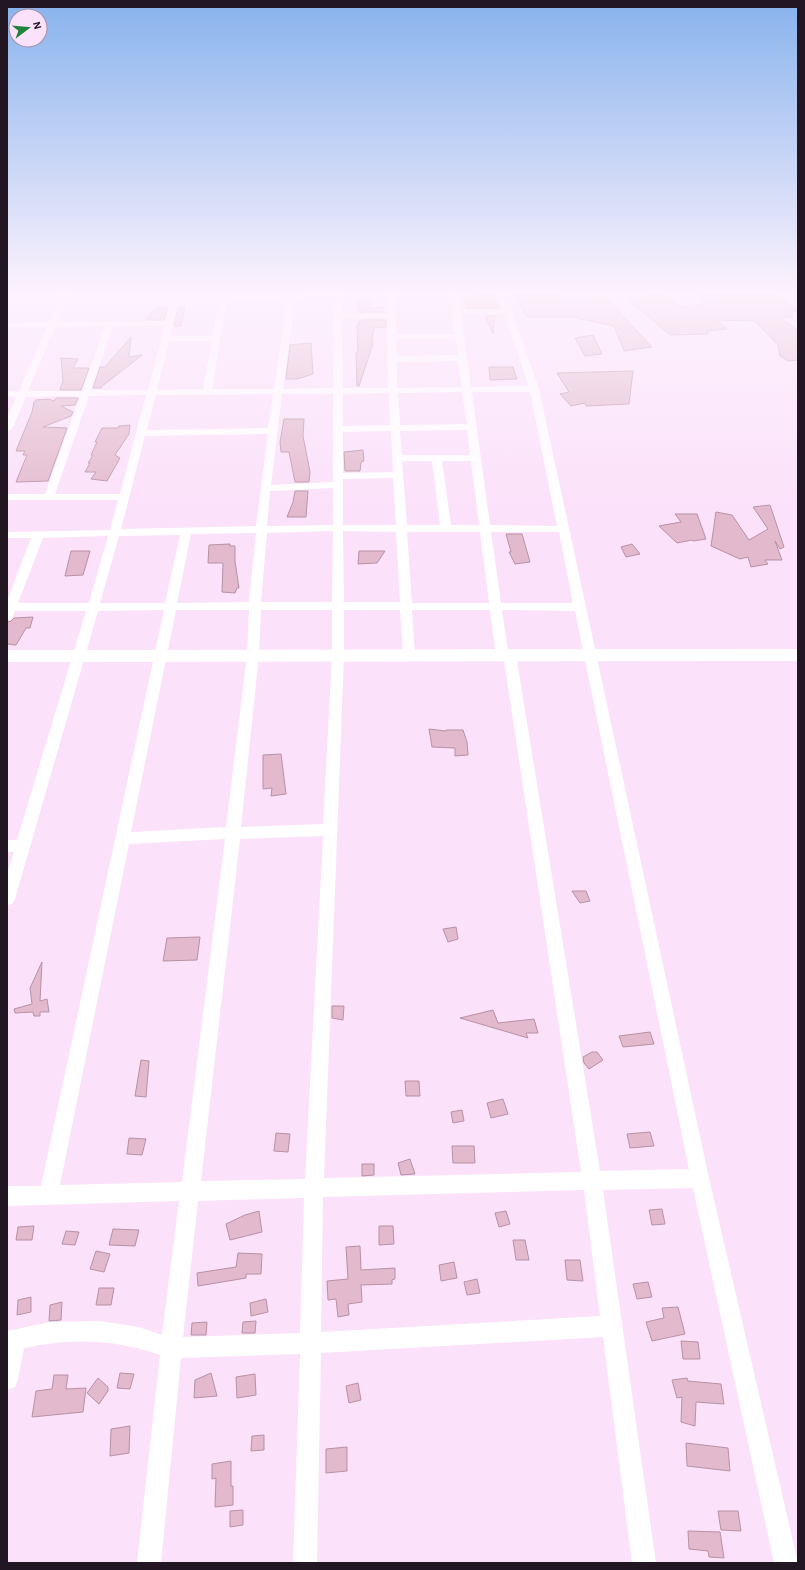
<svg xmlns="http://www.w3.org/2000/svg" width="805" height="1570" font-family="'Alegreya Sans',sans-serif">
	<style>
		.building { fill: #e2b9cd; stroke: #b891a5 }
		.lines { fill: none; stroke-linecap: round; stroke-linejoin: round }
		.street { fill: #fff; fill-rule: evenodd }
		.secondary { fill: #fff; fill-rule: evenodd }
	</style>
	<rect width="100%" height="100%" fill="#fbe1fa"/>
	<g class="building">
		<polygon points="513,294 556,294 566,301 605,297 652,347 624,351 614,326 572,317 527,317"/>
		<polygon points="646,294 661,294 682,307 707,303 700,294 772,294 773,298 782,299 798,311 789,312 793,317 781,318 798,331 798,360 788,361 780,356 778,345 755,321 717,320 727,329 707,331 708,334 670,335 628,299 650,297"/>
		<polygon points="493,295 499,308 467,308 465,297"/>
		<polygon points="372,297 370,308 382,307 383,312 359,312 357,302"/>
		<polygon points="185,307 181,326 174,326 178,308"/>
		<polygon points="156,308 167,308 164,320 146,320"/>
		<polygon points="485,316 495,316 493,334"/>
		<polygon points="364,320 385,320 386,327 374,328 372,339 373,344 359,386 357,386 356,353 358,353 357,325 360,324 358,322 364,321"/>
		<polygon points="593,335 602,354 585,356 575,338"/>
		<polygon points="131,337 129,357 142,355 101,387 101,388 93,388 100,367 105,367"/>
		<polygon points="311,343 313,374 297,379 286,379 290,345"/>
		<polygon points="61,358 78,359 73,368 89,368 81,390 60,390 63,381"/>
		<polygon points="489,367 513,367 517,379 490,380"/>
		<polygon points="633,371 629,404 586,406 585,403 571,406 560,394 569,392 557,373"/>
		<polygon points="56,398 78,398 75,405 61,406 73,412 71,416 43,427 67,428 48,481 16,482 27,455 23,455 25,451 16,451 32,412 34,402 36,400 49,399 54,401"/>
		<polygon points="284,419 304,419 303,436 310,472 309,482 295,482 289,452 281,452 280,442"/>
		<polygon points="130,425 129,434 115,455 120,458 107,481 91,479 96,472 85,472 90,463 88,463 93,455 91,455 97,442 95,442 102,428 118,428 119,426"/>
		<polygon points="363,450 364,461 361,462 360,471 345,471 344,452"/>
		<polygon points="295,491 308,491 306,517 287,517 293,502"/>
		<polygon points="770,505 784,547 780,549 775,541 782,560 765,560 768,564 751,567 748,557 740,559 711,546 716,512 732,515 749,540 768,529 753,507"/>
		<polygon points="675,514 697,514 706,539 693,541 692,540 677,543 659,526 681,522"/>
		<polygon points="506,534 522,534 530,562 515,564 509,552 511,552"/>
		<polygon points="230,544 230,546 235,546 235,561 239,588 237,588 235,593 222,592 223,563 208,563 209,545"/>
		<polygon points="632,544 640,554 626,557 621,547"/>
		<polygon points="71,551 90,551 83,575 65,576"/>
		<polygon points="359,551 385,551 377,563 358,564"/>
		<polygon points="33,617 30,628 26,628 16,645 7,644 7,622 11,621 14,618"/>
		<polygon points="429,729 446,731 446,730 463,730 467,742 468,755 455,756 455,748 432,747"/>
		<polygon points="281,754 286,794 271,796 272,788 263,789 263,755"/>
		<polygon points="572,891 586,891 590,901 580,903"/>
		<polygon points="456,927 458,939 448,942 443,929"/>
		<polygon points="200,937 197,960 163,961 167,938"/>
		<polygon points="42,962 40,1001 47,999 49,1012 40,1012 40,1016 34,1016 33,1012 15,1013 14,1009 32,1004 30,988"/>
		<polygon points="332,1006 344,1006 343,1020 332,1018"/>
		<polygon points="493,1010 498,1023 534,1019 538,1033 526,1033 528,1038 460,1018"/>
		<polygon points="650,1032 654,1044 623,1047 619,1036"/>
		<polygon points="592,1052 597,1052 603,1060 589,1069 584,1063 583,1057"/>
		<polygon points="141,1060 149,1061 146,1097 135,1096"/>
		<polygon points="405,1081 419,1081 420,1096 406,1096"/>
		<polygon points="503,1099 508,1114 491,1118 487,1103"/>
		<polygon points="462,1110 464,1121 453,1123 451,1112"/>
		<polygon points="650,1132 654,1146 630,1148 627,1134"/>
		<polygon points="276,1133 290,1134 288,1152 274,1151"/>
		<polygon points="129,1138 146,1139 142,1155 127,1154"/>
		<polygon points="452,1146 474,1146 475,1163 453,1163"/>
		<polygon points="410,1159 415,1174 401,1175 398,1163"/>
		<polygon points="362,1164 374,1164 374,1175 362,1176"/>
		<polygon points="662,1209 665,1224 652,1225 649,1210"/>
		<polygon points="259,1211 262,1232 230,1240 226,1224 245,1215"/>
		<polygon points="506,1211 510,1224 499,1227 495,1213"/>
		<polygon points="34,1226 32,1240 16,1240 18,1227"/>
		<polygon points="379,1226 393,1226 394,1244 379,1245"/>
		<polygon points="113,1229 139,1230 135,1246 109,1245"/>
		<polygon points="66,1231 79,1232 75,1245 62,1244"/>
		<polygon points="513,1240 525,1240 529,1260 516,1260"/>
		<polygon points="360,1246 361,1270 395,1268 395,1279 392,1280 392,1284 361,1285 362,1302 348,1304 349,1315 338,1317 336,1299 328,1300 327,1281 348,1279 346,1247"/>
		<polygon points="96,1251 110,1254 104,1272 90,1269"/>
		<polygon points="238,1253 262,1254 261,1274 246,1274 246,1278 198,1286 197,1273 236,1267"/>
		<polygon points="565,1260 580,1260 583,1281 567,1280"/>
		<polygon points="454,1262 457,1278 441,1281 439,1265"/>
		<polygon points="477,1279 480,1293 467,1295 464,1282"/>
		<polygon points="648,1282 652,1297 637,1299 633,1284"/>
		<polygon points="99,1288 114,1288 111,1305 96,1305"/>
		<polygon points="31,1297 31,1312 17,1315 18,1300"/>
		<polygon points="266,1299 268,1312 251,1316 250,1303"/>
		<polygon points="62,1302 61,1320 49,1321 50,1305"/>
		<polygon points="678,1307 685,1334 652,1341 646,1322 664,1318 662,1308"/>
		<polygon points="256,1321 255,1333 242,1333 243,1322"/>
		<polygon points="207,1322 206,1335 191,1335 192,1323"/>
		<polygon points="681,1341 698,1342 700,1359 683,1359"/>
		<polygon points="120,1373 134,1374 130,1389 117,1388"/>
		<polygon points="211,1373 217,1396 194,1398 195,1380"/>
		<polygon points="255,1374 256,1395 237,1398 236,1377"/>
		<polygon points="54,1375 68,1375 66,1389 86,1388 83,1412 32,1417 36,1391 52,1389"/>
		<polygon points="98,1378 108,1387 108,1391 99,1404 87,1393"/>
		<polygon points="687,1378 688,1381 721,1384 724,1404 696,1402 695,1426 681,1422 682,1397 677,1398 672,1380"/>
		<polygon points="358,1383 361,1400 349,1403 346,1386"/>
		<polygon points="130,1426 129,1453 110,1456 111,1429"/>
		<polygon points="264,1435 264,1450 251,1451 252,1436"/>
		<polygon points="686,1443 728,1448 730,1471 687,1466"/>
		<polygon points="347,1447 347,1471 326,1473 326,1449"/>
		<polygon points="231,1461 231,1486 233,1486 233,1505 215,1507 216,1478 212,1479 212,1464"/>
		<polygon points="243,1510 243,1525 230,1527 230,1511"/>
		<polygon points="718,1511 738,1511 741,1531 721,1530"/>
		<polygon points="688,1531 720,1532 724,1558 709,1557 708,1551 689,1549"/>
	</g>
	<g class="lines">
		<path class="street" d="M61,294h8l-2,5 275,-5v19h45v-19h8l1,40h59l-5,-40h8l2,15h42l-8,-15h8l10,17 27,78 170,789 89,385h-24l-81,-375 -90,2 53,373h-24l-29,-226 -282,16 -4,210h-24l7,-209 -119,4 -20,205h-24l23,-208c-45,-16 -90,-17 -136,-7l-6,31 -3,8 -8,3v-59l43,-9 50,-1 39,6 23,8 17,-134 -172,5v-20h34l123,-576 -66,1 -83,288 -3,5 -5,2v-32l7,-22h-7v-12h10l69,-229h-71l-4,9 -4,1v-20l24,-63h-24v-6l103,-2 8,-30h-111v-6h38l35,-98 -54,1 -14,32 -5,3v-14l9,-21h-9v-6h12l28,-64h-40v-4l42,-1 8,-18h-50v-4l52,-1zM334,296l-1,92 -50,1 12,-89zM287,300l-13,89h-62l15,-88zM219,301l-6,35h-43l8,-34zM170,302l-5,19 -108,1 8,-19zM461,314h43l25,72 -58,1zM342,318h45l1,70h-45zM105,326l-23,65h-54l27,-64zM113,326h51l-16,64h-57zM396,339h60l2,16 -61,1zM169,341h43l-9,48 -46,1zM458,361l4,26 -65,1v-26zM462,392l5,32 -67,1 -2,-32zM472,392h58l27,134 -67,-1zM389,393l1,32 -47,1v-32zM273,394l-5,34 -121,2 9,-35zM282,394h51v88l-62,3zM146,395l-26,99h-65l34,-98zM467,430l3,25h-68l-2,-24zM391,431l2,41 -50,1v-41zM268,434l-12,92 -135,3 24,-93zM402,461h30l8,64h-33zM442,461h29l8,64h-28zM393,478l3,47h-53v-46zM333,488v37l-66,1 3,-35zM333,531l-1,71h-71l6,-69zM343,531l53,1 4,70h-56zM407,532h73l9,71h-77zM491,532h68l14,71h-72zM256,533l-7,69 -72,1 14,-69zM180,535l-15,68h-65l19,-67zM108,536l-19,67h-71l25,-65zM176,610h73l-2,45 -21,172 -95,5zM261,610h71v45l-9,169 -82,3 18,-172zM344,610h56l3,45 2,3 4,1 4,-1 2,-3 -3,-45h78l6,46 2,3 6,1 77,512 -257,6 20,-523zM502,610l73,1 114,558 -89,2 -84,-516 -2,-3 -6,-1zM323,836l-18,343 -104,2 39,-342zM225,839l-43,343 -122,3 69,-341zM584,1190l16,126 -279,16 2,-135zM304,1198l-4,135 -117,4 15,-136z"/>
		<polygon class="secondary" points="798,649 798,661 7,662 7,650"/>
	</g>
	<linearGradient id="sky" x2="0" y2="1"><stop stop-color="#88b3ed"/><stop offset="0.57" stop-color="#fdf2fd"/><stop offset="1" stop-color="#fdf2fd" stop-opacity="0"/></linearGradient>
	<rect width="805" height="513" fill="url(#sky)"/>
	<rect width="805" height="1570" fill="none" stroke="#211621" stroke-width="16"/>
	<g transform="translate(28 28) rotate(74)"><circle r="19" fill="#fbe1fa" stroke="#a490a3"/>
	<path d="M0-3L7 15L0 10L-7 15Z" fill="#1f8438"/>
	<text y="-6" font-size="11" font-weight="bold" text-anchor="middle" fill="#211621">N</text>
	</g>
</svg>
